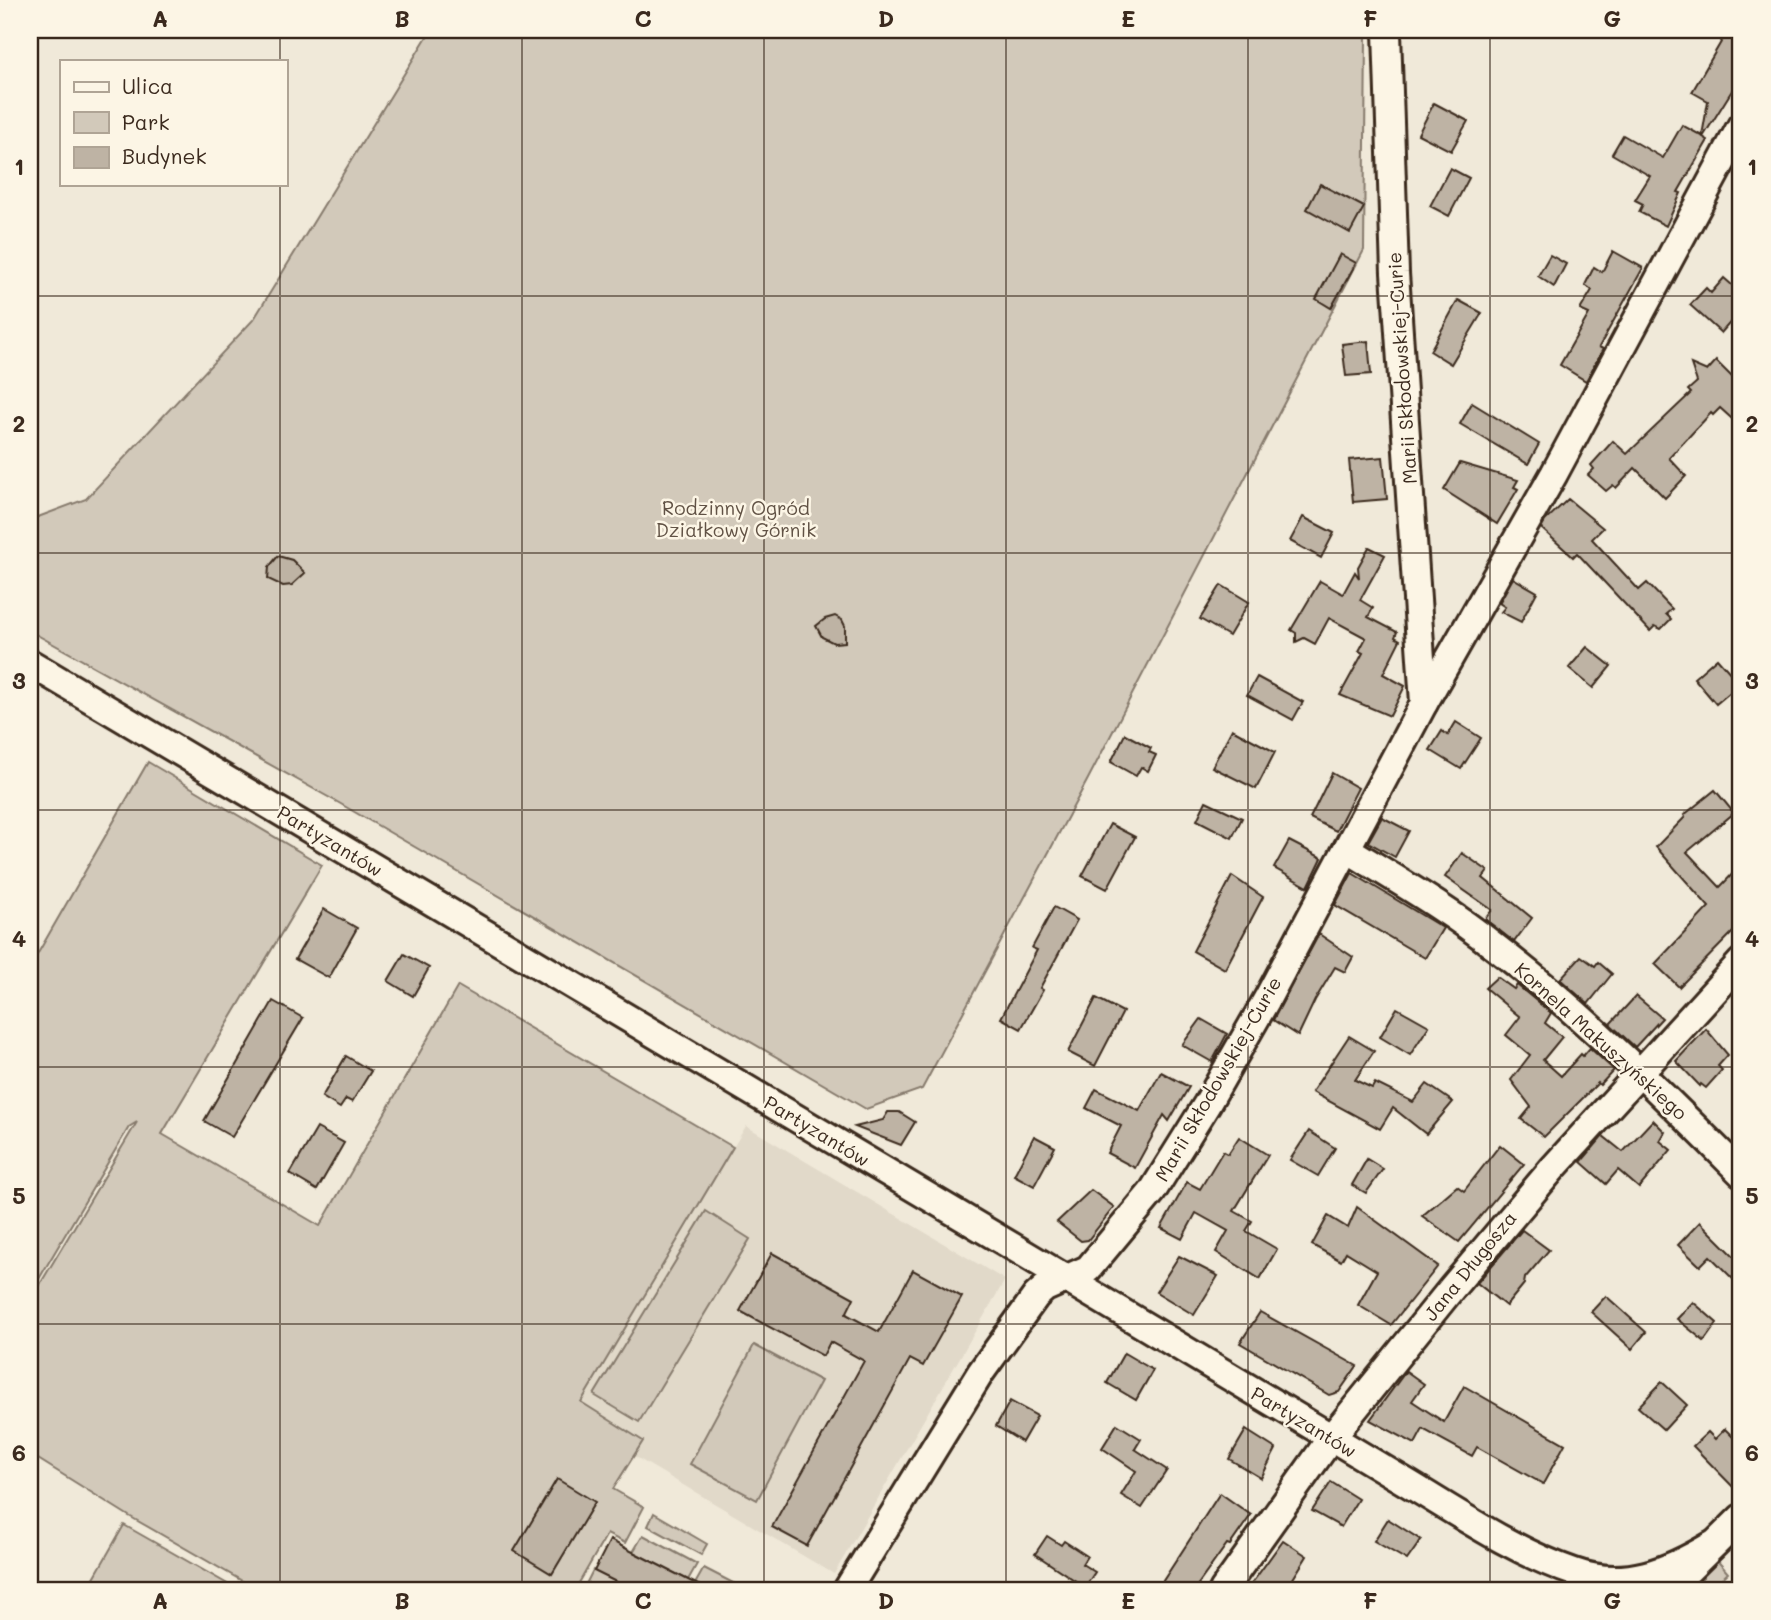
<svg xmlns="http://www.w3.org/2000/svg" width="1771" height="1620" font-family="Mali,sans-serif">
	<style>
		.built { fill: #e1d9c9 }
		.green { fill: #d2c9ba; stroke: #867a6c; stroke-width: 2 }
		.building { fill: #beb3a4; stroke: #3b2a1e; stroke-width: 2 }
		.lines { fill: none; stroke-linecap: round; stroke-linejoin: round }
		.minor-casing { stroke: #3b2a1e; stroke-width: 32 }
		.minor { stroke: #fcf5e5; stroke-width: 26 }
		.grid { fill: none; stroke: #3b2a1e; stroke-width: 2; stroke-opacity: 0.55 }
		.labels { text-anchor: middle; stroke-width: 5; stroke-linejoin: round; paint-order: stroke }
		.street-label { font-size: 19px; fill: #3b2a1e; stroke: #fcf5e5 }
		.park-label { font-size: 19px; fill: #615245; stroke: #fcf5e5 }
		.neatline { fill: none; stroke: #3b2a1e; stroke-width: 2.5 }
		.grid-label { font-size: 23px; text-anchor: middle; font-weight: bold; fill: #3b2a1e }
	</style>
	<rect width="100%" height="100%" fill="#f0e9d9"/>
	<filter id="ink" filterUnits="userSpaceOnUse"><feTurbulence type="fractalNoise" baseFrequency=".0143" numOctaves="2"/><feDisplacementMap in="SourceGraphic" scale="14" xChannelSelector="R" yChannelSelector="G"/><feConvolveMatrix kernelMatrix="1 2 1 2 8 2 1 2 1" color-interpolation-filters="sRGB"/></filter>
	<g filter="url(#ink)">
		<polygon class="built" points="746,1126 1005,1280 834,1574 634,1456 643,1441 581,1403"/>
		<g class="green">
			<polygon points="431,30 1368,30 1366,35 1364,250 1088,779 922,1089 866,1109 339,803 30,631 30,520 86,499 254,319"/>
			<polygon points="148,762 322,865 162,1134 320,1226 458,986 733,1147 581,1402 643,1441 613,1489 644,1507 625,1543 607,1534 575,1590 258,1590 129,1516 30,1454 30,1301 137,1122 129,1127 30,1294 30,967"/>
			<polygon points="706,1211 750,1239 639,1422 594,1395"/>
			<polygon points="754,1345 821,1381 757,1500 690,1464"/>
			<polygon points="654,1513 707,1544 701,1555 648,1526"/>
			<polygon points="124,1525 238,1590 87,1590"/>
			<polygon points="643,1535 697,1564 688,1580 633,1552"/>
			<polygon points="1715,1558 1728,1573 1710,1590 1680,1590"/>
			<polygon points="704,1568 739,1586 737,1590 708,1590 695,1584"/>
			<polygon points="593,1570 632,1590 583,1590"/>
		</g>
		<g class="building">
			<polygon points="1728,30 1741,30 1741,76 1703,137 1708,140 1678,192 1681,193 1666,226 1639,212 1643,204 1635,200 1650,176 1612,154 1623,135 1663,158 1682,125 1702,136 1708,101 1692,92"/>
			<polygon points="1434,103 1468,121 1451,151 1418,134"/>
			<polygon points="1450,168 1469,178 1449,216 1430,206"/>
			<polygon points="1320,184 1364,207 1350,233 1307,209"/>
			<polygon points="1613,251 1643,268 1599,347 1603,349 1586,381 1560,365 1589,314 1580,310 1592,290 1585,285 1594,267 1602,272"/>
			<polygon points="1340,254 1356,263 1331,308 1316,299"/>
			<polygon points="1550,255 1566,264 1554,287 1538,276"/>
			<polygon points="1724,278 1741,293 1741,310 1721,333 1690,305 1706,288 1711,293"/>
			<polygon points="1458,300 1482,313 1451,364 1430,351"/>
			<polygon points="1368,341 1371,374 1346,376 1342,344"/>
			<polygon points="1716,361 1741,386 1741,427 1720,408 1713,415 1711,413 1669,458 1686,476 1665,498 1635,468 1616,488 1613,485 1606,491 1588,475 1594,469 1591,465 1613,441 1627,454 1691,393 1688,390 1697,382 1691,364 1707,371"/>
			<polygon points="1472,403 1539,444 1528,464 1460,424"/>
			<polygon points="1383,457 1387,499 1353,502 1349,460"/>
			<polygon points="1460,463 1518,480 1514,487 1518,489 1497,524 1444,490"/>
			<polygon points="1568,499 1603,528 1592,539 1639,590 1647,583 1672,609 1666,614 1671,619 1661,629 1655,626 1650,631 1577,553 1573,557 1541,528 1545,521"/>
			<polygon points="1303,517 1334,533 1321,558 1290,541"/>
			<polygon points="1369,547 1385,555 1360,600 1373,608 1368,617 1397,632 1395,637 1400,640 1383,674 1405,686 1390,716 1340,695 1363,653 1359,651 1366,638 1329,618 1315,644 1304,638 1296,642 1296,633 1291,630 1320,581 1343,594 1355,572 1359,578 1358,567"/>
			<polygon points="278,556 292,560 305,573 292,585 283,586 268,579 269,567"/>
			<polygon points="1513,578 1537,592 1521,622 1501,612 1505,607 1499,603"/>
			<polygon points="1221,585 1249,602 1229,636 1200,619"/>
			<polygon points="835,616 842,620 845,626 845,642 834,643 822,637 816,626 825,619"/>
			<polygon points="1587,647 1611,666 1593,688 1569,668"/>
			<polygon points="1717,658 1740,684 1716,704 1694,678"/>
			<polygon points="1257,677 1303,702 1293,720 1247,695"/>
			<polygon points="1456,722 1481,738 1461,769 1430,750 1442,731 1448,735"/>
			<polygon points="1232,729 1275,752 1256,789 1212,767"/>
			<polygon points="1125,734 1151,748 1149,752 1156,755 1148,771 1141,767 1136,776 1111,762"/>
			<polygon points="1332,773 1358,788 1336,831 1310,818"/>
			<polygon points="1715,790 1734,813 1687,852 1720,887 1741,865 1741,924 1679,987 1655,964 1709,907 1656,847 1685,817 1684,815"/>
			<polygon points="1206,801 1242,818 1232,838 1197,820"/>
			<polygon points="1382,817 1409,831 1395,857 1368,842"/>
			<polygon points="1110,824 1135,837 1107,889 1082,876"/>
			<polygon points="1289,841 1322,858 1308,887 1274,868"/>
			<polygon points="1462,853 1488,871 1483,878 1532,918 1514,942 1485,919 1492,910 1445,877"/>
			<polygon points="1352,873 1443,928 1425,958 1335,905"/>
			<polygon points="1232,876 1263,897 1225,969 1193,951"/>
			<polygon points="1054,907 1077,920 1040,988 1043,990 1021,1029 1001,1018 1037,950 1032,948"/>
			<polygon points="324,909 357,928 329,978 295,959"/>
			<polygon points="1319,934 1353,957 1345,972 1335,967 1315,1000 1298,1036 1273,1020"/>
			<polygon points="404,954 429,968 413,996 388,981"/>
			<polygon points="1581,956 1595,966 1598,962 1612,974 1588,1004 1560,979"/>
			<polygon points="1497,977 1514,989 1517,985 1551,1013 1545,1023 1562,1037 1543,1060 1561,1076 1581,1054 1583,1056 1590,1048 1614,1070 1600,1085 1598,1083 1544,1137 1521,1119 1531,1107 1511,1080 1530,1055 1506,1035 1520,1017 1485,988"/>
			<polygon points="1636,996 1662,1018 1635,1047 1610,1024"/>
			<polygon points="1096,998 1123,1012 1095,1066 1068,1052"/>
			<polygon points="273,1001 303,1018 232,1137 204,1121"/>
			<polygon points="1397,1008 1429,1026 1410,1055 1380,1037"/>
			<polygon points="1201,1019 1227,1034 1212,1062 1182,1045"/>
			<polygon points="1706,1029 1728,1055 1718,1066 1722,1070 1706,1088 1701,1084 1700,1086 1676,1061"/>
			<polygon points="1349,1036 1374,1051 1355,1080 1372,1088 1375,1083 1413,1102 1427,1084 1453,1102 1426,1134 1393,1108 1380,1129 1312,1092"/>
			<polygon points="346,1056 371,1071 352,1102 346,1099 340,1108 322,1097"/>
			<polygon points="1161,1072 1189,1087 1169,1121 1164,1115 1135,1168 1107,1153 1121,1126 1086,1108 1096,1089 1139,1111"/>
			<polygon points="888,1112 899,1112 915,1122 901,1145 855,1127 883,1120"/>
			<polygon points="1653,1120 1665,1132 1660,1141 1671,1150 1639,1188 1618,1170 1606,1184 1581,1162 1603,1136 1623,1152"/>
			<polygon points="317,1128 344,1143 317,1190 290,1174"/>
			<polygon points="1309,1131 1335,1148 1318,1176 1290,1160"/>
			<polygon points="1034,1136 1055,1147 1034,1186 1014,1175"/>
			<polygon points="1239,1137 1268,1155 1234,1211 1252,1221 1246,1231 1277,1249 1260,1279 1216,1252 1228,1231 1196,1213 1182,1239 1161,1228 1187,1182 1200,1189 1223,1151 1228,1154"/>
			<polygon points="1500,1145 1524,1164 1459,1242 1422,1216 1457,1186 1464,1191"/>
			<polygon points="1367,1159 1383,1169 1366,1193 1352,1185"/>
			<polygon points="1091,1190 1114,1207 1088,1240 1081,1241 1057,1222"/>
			<polygon points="1357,1207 1438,1266 1391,1325 1358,1305 1377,1271 1346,1252 1341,1261 1312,1245 1328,1216 1348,1228"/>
			<polygon points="1700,1222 1741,1263 1741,1287 1710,1256 1700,1266 1678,1245"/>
			<polygon points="1522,1230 1549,1250 1525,1278 1524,1284 1506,1306 1477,1283"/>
			<polygon points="772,1253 854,1298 846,1314 879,1332 913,1270 962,1297 923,1366 910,1359 807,1546 772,1527 864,1361 830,1342 823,1356 740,1311"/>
			<polygon points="1179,1256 1218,1276 1194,1315 1156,1292"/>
			<polygon points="1606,1296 1646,1332 1632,1349 1591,1312"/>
			<polygon points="1693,1302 1717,1323 1704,1341 1677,1319"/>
			<polygon points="1260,1312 1357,1366 1339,1392 1329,1395 1240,1343"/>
			<polygon points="1124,1353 1153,1370 1136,1400 1107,1383"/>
			<polygon points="1406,1371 1424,1384 1412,1401 1444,1422 1464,1386 1565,1444 1543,1484 1477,1447 1472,1456 1423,1429 1415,1444 1370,1420"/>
			<polygon points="1662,1382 1687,1405 1664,1430 1638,1407"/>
			<polygon points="1010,1401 1037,1416 1022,1442 996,1426"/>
			<polygon points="1117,1424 1141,1439 1135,1449 1167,1470 1142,1508 1121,1495 1136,1471 1102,1448"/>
			<polygon points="1725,1429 1741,1445 1741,1495 1693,1446 1708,1432 1715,1439"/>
			<polygon points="1246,1430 1276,1449 1261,1478 1229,1459"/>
			<polygon points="557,1479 595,1502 552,1574 514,1551"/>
			<polygon points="1331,1482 1358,1499 1341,1527 1312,1511"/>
			<polygon points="1220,1493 1251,1515 1230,1545 1227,1544 1194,1590 1157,1590"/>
			<polygon points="1388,1519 1421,1540 1407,1560 1374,1541"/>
			<polygon points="1047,1536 1061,1545 1064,1541 1087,1556 1082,1564 1095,1572 1085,1587 1035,1554"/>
			<polygon points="610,1540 629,1550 708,1590 632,1590 594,1571"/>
			<polygon points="1283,1540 1307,1556 1286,1590 1247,1590"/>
		</g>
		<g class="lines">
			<defs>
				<g id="minor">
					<path d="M30,663c343,205 688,406 1030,612 111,67 222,134 334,200 58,34 116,75 180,97 50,18 95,-1 138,-27"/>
					<polyline points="1424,703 1554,474 1741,126"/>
					<path d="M1347,849c50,31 101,60 147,97 89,68 168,148 247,227"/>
					<polyline points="847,1590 981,1372 1036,1296 1045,1288 1088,1269 1152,1192 1207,1104 1267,999 1424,703 1395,273 1387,32"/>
					<polyline points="1223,1590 1331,1438 1452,1288 1553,1168 1741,962"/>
					<polyline points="1668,1590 1741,1518"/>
				</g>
			</defs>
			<use href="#minor" class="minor-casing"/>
			<use href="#minor" class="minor"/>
		</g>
	</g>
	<path class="grid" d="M280,30v31M522,30v1560M764,30v1560M1006,30v1560M1248,30v1560M1490,30v1560M280,184v1406M30,296h1711M30,553h1711M30,810h1711M30,1067h1711M30,1324h1711"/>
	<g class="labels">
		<g class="street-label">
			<text transform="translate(1402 368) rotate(-94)" y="7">Marii Skłodowskiej-Curie</text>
			<text transform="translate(330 841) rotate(31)" y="7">Partyzantów</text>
			<text transform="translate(1601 1041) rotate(42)" y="7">Kornela Makuszyńskiego</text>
			<text transform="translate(1218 1079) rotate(-60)" y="7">Marii Skłodowskiej-Curie</text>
			<text transform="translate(817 1131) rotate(31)" y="7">Partyzantów</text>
			<text transform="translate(1470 1266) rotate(-51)" y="7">Jana Długosza</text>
			<text transform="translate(1304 1422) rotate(31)" y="7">Partyzantów</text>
		</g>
		<g class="park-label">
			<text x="736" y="515">Rodzinny Ogród<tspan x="736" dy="22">Działkowy Górnik</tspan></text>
		</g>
	</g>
	<rect width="1771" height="1620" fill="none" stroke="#fcf5e5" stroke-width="77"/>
	<rect x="60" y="60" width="228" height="126" fill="#fcf5e5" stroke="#afa495" stroke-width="2"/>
	<rect x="74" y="82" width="35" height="10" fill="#fcf5e5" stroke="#afa495" stroke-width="2"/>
	<text x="122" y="94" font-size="21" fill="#3b2a1e">Ulica</text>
	<rect x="74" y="112" width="35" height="21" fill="#d2c9ba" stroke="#afa495" stroke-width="2"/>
	<text x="122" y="130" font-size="21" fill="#3b2a1e">Park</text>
	<rect x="74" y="147" width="35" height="21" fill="#beb3a4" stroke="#afa495" stroke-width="2"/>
	<text x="122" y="164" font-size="21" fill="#3b2a1e">Budynek</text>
	<rect x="38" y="38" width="1694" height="1544" class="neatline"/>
	<g class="grid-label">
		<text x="160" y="27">A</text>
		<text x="402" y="27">B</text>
		<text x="643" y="27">C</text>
		<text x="886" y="27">D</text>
		<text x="1128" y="27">E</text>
		<text x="1370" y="27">F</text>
		<text x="1612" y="27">G</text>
		<text x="19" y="175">1</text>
		<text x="1752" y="175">1</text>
		<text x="19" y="432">2</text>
		<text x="1752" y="432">2</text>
		<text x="19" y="689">3</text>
		<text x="1752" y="689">3</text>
		<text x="19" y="947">4</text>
		<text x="1752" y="947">4</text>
		<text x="19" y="1204">5</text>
		<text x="1752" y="1204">5</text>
		<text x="19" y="1461">6</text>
		<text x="1752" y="1461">6</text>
		<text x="160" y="1609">A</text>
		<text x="402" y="1609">B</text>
		<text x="643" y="1609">C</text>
		<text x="886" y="1609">D</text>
		<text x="1128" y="1609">E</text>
		<text x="1370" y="1609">F</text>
		<text x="1612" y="1609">G</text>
	</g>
</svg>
